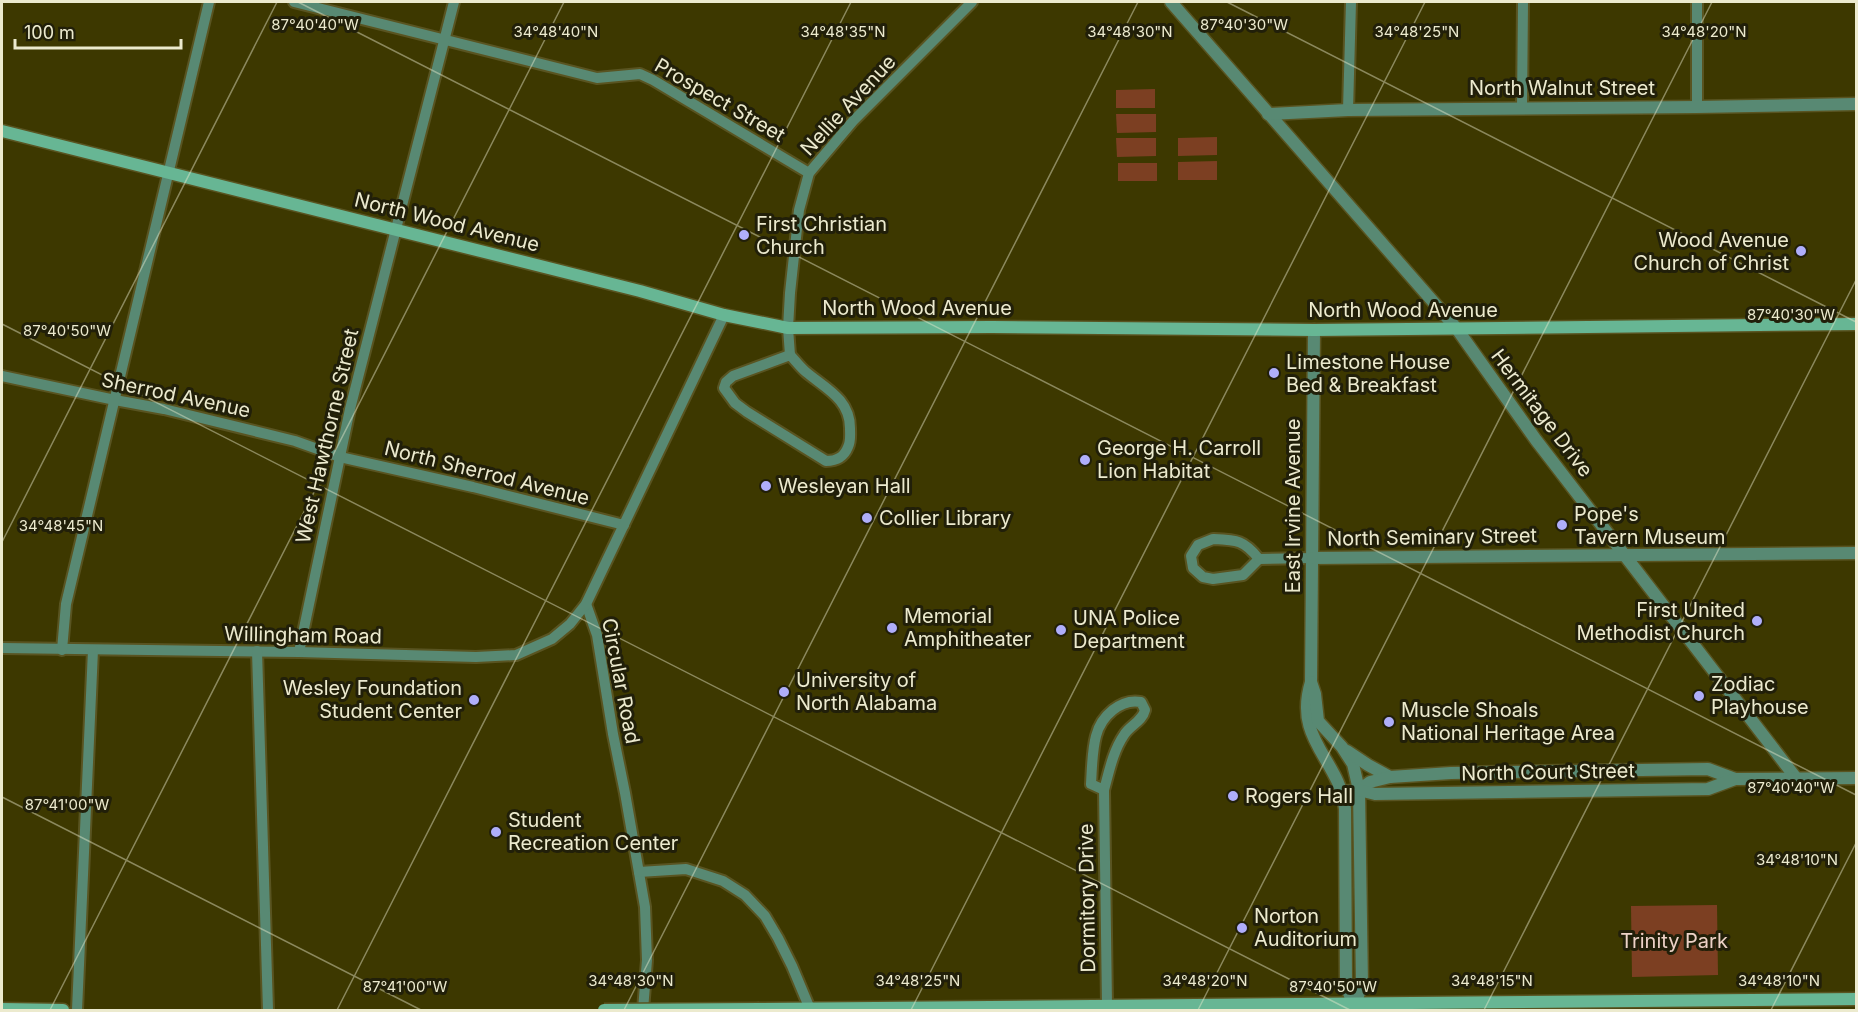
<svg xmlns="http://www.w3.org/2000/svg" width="1858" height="1012" font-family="Inter,sans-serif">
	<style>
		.green { fill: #7c3f22 }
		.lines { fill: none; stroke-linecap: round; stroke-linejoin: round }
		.minor-casing { stroke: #595421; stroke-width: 14 }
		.tertiary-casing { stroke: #595421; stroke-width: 15 }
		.secondary-casing { stroke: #595421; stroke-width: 15 }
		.minor { stroke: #588973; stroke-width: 10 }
		.tertiary { stroke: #588973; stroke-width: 12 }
		.secondary { stroke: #67b694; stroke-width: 12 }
		.secondary-bridge-casing { stroke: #595421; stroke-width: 15; stroke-linecap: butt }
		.secondary-bridge { stroke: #67b694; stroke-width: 12 }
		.ticks { fill: none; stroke: #eceace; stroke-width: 1.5; stroke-opacity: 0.45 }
		.poi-dot { fill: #afaefa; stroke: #211f09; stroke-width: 2 }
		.labels { text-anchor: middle; stroke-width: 6; stroke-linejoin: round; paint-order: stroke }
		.street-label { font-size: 20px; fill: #eceace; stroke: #211f09 }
		.poi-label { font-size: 20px; fill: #eceace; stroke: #211f09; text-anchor: start }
		.park-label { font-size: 20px; fill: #edd2c7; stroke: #211f09 }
		.ticks-label { font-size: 15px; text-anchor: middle; fill: #eceace; stroke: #211f09; stroke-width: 6; stroke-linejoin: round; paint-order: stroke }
	</style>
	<rect width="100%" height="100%" fill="#3d3800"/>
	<g class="green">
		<polygon points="1155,89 1155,108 1116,108 1116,90"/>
		<polygon points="1116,114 1156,114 1156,132 1117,133"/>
		<polygon points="1217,137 1217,155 1178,156 1178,138"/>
		<polygon points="1116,138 1156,138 1156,156 1117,157"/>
		<polygon points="1217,161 1217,180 1178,180 1178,162"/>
		<rect x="1118" y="163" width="39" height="18"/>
		<polygon points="1717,905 1718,975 1632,977 1631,906"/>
	</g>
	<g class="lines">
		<defs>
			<g id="minor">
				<polyline points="294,2 597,78 640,74 653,80 809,173"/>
				<polyline points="1697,2 1697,107"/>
				<polyline points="1522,108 1523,2"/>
				<polyline points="1348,110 1351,2"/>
				<polyline points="790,355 788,328 790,293 799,210 809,173 853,121 972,2"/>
				<path d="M790,355c5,5 10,12 16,17 19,16 44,27 44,56 0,7 1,13 -2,19 -4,10 -11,14 -22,14l-79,-49 -12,-9 -11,-15 2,-6 7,-6z"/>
				<polyline points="2,376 115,400 164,409 295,441 340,457 473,487 624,525"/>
				<path d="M1213,539c24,1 31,1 46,20l-16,16 -30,4 -10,-2 -10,-9 -2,-12 7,-11z"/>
				<polyline points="1259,559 1313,558"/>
				<polyline points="586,604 597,635 613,734 625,793 645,907 647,960 643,1010"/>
				<polyline points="2,648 299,652 476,657 516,655 552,639 570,624 586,604 724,315"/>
				<polyline points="62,650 66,604 209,2"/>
				<polyline points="257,651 268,1010"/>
				<polyline points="299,652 350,409 454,2"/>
				<path d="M1104,790c5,-18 9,-39 20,-55 6,-10 18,-13 21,-25l-4,-8c-20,-4 -40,14 -45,34 -4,15 -4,33 -5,48l13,6 3,215"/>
				<polyline points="639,872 686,869 723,881 745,895 765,916 778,938 792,966 810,1009"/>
				<polyline points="77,1010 93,650"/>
			</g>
			<g id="tertiary">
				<polyline points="1171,2 1457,329 1536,440 1796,778"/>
				<polyline points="1268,114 1348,110 1697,107 1856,104"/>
				<path d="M1314,330l-3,352c-18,59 29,77 34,127l1,177 10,24"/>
				<polyline points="1313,558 1856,553"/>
				<polyline points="1311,682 1315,694 1318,721 1342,747 1353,764 1359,790 1362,985 1355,1004"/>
				<polyline points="1347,751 1368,765 1390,777"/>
				<polyline points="1359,790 1370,782 1390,777 1451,773 1708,769 1735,779"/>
				<polyline points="1343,792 1359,790 1375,794 1708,789 1735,779 1856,778"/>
			</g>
			<g id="secondary">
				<polyline points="2,131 640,291 724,315 788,328 992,327 1314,330 1856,324"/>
				<polyline points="2,1009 63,1010"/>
				<polyline points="759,1009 1856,999"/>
			</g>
		</defs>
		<use href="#minor" class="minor-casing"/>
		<use href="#tertiary" class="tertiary-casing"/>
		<use href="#secondary" class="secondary-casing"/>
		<use href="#minor" class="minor"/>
		<use href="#tertiary" class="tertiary"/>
		<use href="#secondary" class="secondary"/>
		<defs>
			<polyline id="secondary-bridge" points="604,1010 759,1009"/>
		</defs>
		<use href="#secondary-bridge" class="secondary-bridge-casing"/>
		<use href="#secondary-bridge" class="secondary-bridge"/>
	</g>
	<path class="ticks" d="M298,2l1558,793M1227,2l629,320M2,324l1348,686M2,542l275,-540M2,797l419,213M50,1010l514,-1008M337,1010l514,-1008M624,1010l514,-1008M911,1010l514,-1008M1198,1010l514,-1008M1484,1010l372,-730M1771,1010l85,-167"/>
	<g class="poi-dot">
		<circle cx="744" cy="235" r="6"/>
		<circle cx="1801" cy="251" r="6"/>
		<circle cx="1274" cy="373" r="6"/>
		<circle cx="1085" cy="460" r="6"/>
		<circle cx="766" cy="486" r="6"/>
		<circle cx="867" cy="518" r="6"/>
		<circle cx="1562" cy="525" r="6"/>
		<circle cx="1757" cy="621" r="6"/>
		<circle cx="892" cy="628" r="6"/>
		<circle cx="1061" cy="630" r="6"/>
		<circle cx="784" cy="692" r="6"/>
		<circle cx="1699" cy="696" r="6"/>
		<circle cx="474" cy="700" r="6"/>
		<circle cx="1389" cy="722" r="6"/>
		<circle cx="1233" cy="796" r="6"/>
		<circle cx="496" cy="832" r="6"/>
		<circle cx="1242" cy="928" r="6"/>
	</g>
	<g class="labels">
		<g class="street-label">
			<text x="1562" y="95">North Walnut Street</text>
			<text transform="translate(720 100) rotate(30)" y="7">Prospect Street</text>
			<text transform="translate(848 105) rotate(-47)" y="7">Nellie Avenue</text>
			<text transform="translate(447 222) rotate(14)" y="7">North Wood Avenue</text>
			<text x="917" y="315">North Wood Avenue</text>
			<text x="1403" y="317">North Wood Avenue</text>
			<text transform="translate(176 395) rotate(12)" y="7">Sherrod Avenue</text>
			<text transform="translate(1542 413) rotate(53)" y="7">Hermitage Drive</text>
			<text transform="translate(327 436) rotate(-77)" y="7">West Hawthorne Street</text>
			<text transform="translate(487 473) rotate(14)" y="7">North Sherrod Avenue</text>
			<text transform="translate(1293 506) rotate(-90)" y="7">East Irvine Avenue</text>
			<text transform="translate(1432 537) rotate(-1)" y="7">North Seminary Street</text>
			<text transform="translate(303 635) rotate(1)" y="7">Willingham Road</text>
			<text transform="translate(621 681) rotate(79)" y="7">Circular Road</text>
			<text transform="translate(1548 772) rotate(-1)" y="7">North Court Street</text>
			<text transform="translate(1087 898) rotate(-91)" y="7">Dormitory Drive</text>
		</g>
		<g class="poi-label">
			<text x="756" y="231">First Christian<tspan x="756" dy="23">Church</tspan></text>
			<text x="1789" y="247" text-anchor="end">Wood Avenue<tspan x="1789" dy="23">Church of Christ</tspan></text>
			<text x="1286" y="369">Limestone House<tspan x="1286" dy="23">Bed &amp; Breakfast</tspan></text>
			<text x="1097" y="455">George H. Carroll<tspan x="1097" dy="23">Lion Habitat</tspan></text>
			<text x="778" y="493">Wesleyan Hall</text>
			<text x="1574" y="521">Pope's<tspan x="1574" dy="23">Tavern Museum</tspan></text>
			<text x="879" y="525">Collier Library</text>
			<text x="1745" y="617" text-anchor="end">First United<tspan x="1745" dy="23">Methodist Church</tspan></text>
			<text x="904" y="623">Memorial<tspan x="904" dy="23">Amphitheater</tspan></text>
			<text x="1073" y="625">UNA Police<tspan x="1073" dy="23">Department</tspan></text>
			<text x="796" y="687">University of<tspan x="796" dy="23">North Alabama</tspan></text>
			<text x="1711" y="691">Zodiac<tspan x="1711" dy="23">Playhouse</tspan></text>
			<text x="462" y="695" text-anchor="end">Wesley Foundation<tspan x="462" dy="23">Student Center</tspan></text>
			<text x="1401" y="717">Muscle Shoals<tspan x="1401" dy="23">National Heritage Area</tspan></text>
			<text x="1245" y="803">Rogers Hall</text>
			<text x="508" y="827">Student<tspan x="508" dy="23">Recreation Center</tspan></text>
			<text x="1254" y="923">Norton<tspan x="1254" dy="23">Auditorium</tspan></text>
		</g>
		<g class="park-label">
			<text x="1674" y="948">Trinity Park</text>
		</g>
	</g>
	<g class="ticks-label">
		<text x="315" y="30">87°40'40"W</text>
		<text x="1244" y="30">87°40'30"W</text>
		<text x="556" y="37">34°48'40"N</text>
		<text x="843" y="37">34°48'35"N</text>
		<text x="1130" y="37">34°48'30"N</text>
		<text x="1417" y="37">34°48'25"N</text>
		<text x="1704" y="37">34°48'20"N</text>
		<text x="1791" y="320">87°40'30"W</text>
		<text x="67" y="336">87°40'50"W</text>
		<text x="61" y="531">34°48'45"N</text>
		<text x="1791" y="793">87°40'40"W</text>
		<text x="67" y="810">87°41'00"W</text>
		<text x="1797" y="865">34°48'10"N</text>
		<text x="631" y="986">34°48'30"N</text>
		<text x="918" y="986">34°48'25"N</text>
		<text x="1205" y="986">34°48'20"N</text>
		<text x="1492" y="986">34°48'15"N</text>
		<text x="1779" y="986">34°48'10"N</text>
		<text x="405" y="992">87°41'00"W</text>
		<text x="1333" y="992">87°40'50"W</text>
	</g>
	<rect width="1858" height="1012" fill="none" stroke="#eceace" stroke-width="6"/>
	<path d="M15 39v9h166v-9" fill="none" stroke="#eceace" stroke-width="3"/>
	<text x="24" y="39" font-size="18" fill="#eceace" stroke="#211f09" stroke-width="4.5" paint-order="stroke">100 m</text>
</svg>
